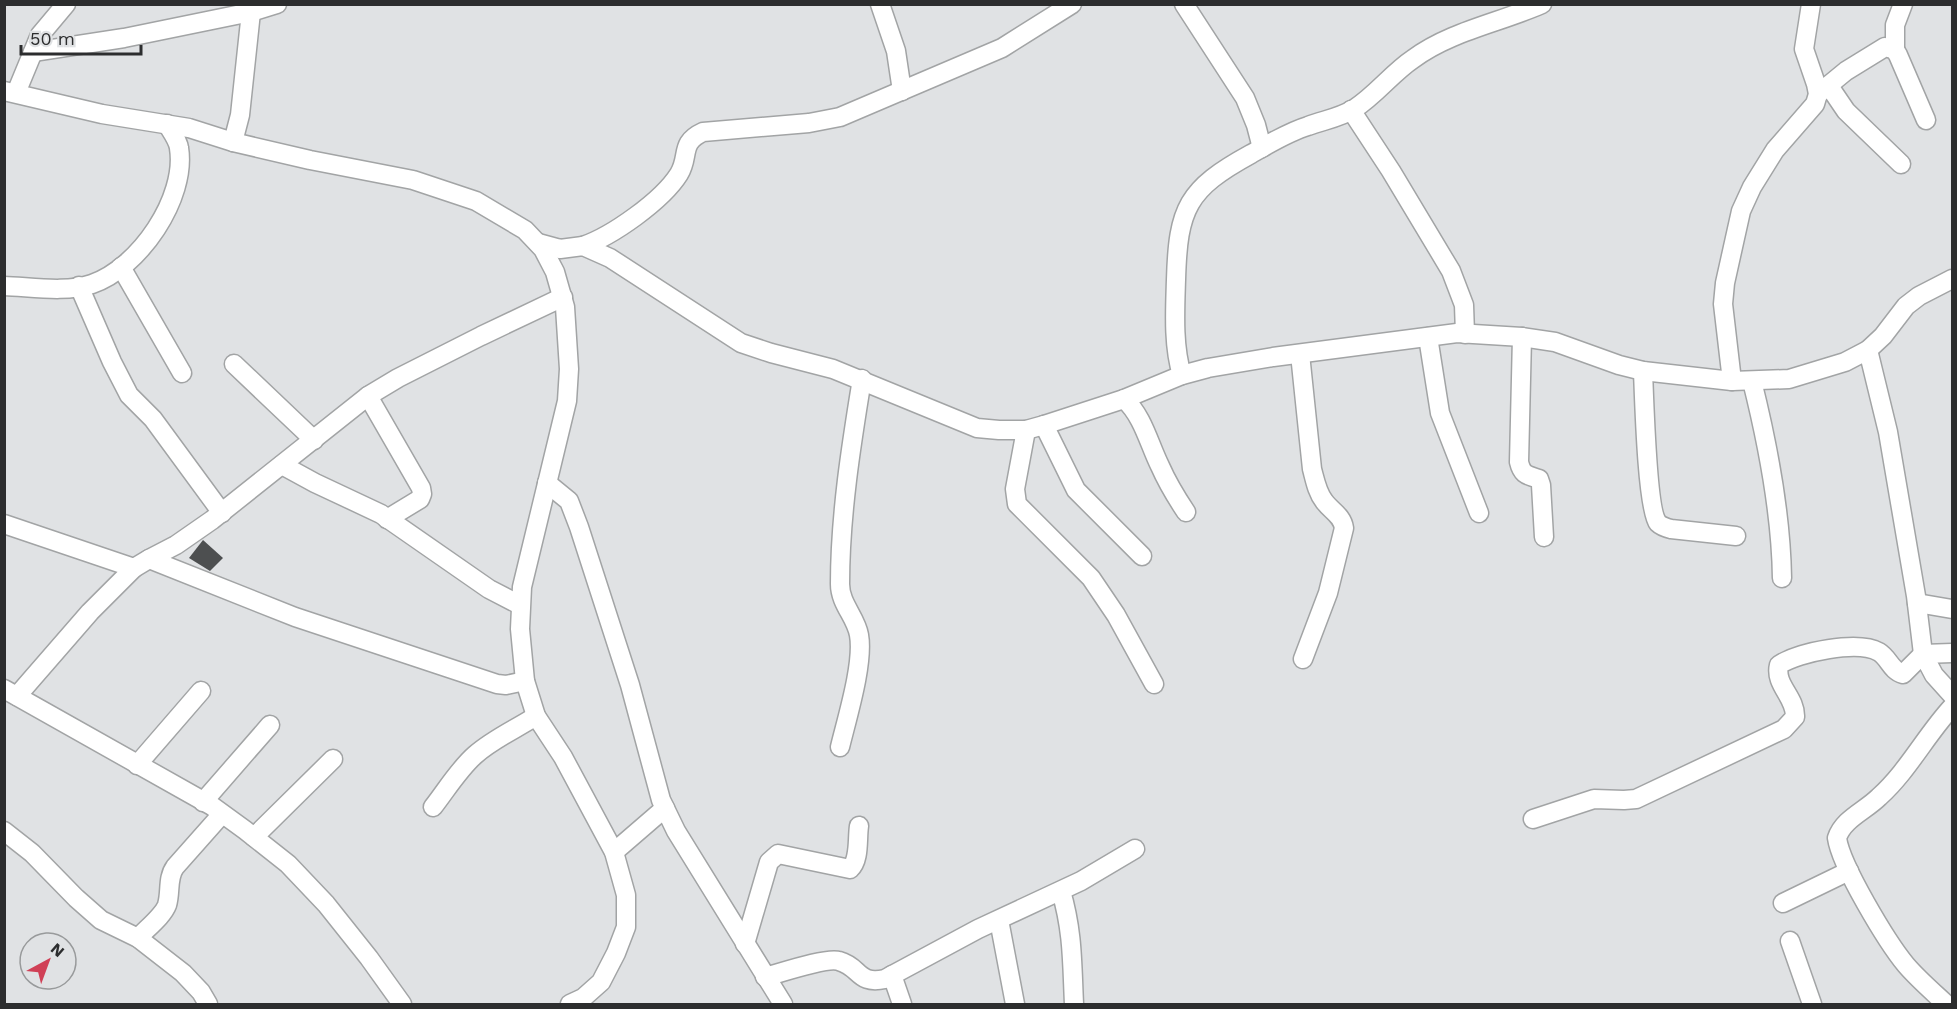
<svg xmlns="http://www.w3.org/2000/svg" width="1957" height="1009" font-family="'Work Sans',sans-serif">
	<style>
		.building { fill: #4d4f50 }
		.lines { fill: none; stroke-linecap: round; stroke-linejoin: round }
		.minor-casing { stroke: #a2a4a5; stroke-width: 21 }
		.minor { stroke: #fff; stroke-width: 18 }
	</style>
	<rect width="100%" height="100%" fill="#e0e2e4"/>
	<polygon class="building" points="203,540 223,558 210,571 189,558"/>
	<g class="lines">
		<defs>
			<g id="minor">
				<polyline points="880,4 896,51 902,91"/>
				<polyline points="1184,4 1245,98 1256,125 1262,148"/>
				<polyline points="1895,50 1895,25 1903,4"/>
				<polyline points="33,52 124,38 251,12 277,4"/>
				<polyline points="1829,86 1846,111 1901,164"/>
				<polyline points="4,91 102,114 189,128 233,142 310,160 413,180 476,201 525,230 543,249 555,272 565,307 569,369 567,401 522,587 520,629 525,681 536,716 563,757 614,852 626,895 626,927 616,953 601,982 583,998 570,1004"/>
				<polyline points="16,93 40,35 66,4"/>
				<polyline points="1818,94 1846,71 1885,47 1895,50 1898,55 1926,120"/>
				<polyline points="1351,110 1391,171 1451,271 1464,305 1465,334"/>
				<polyline points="233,142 240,115 251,12"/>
				<polyline points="538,243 560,249 583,246 610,258 741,343 771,353 833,369 977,428 999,430 1026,430 1044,425 1124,399 1182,375 1208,368 1273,357 1457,333 1522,337 1555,342 1619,365 1643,371 1732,381 1789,379 1845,362 1868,350 1883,336 1906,306 1919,296 1952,279"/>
				<path d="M583,246c29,-10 79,-45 96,-72 11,-18 0,-31 24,-42l106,-9 31,-6 162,-69 70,-44"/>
				<polyline points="121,267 182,373"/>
				<path d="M4,286c28,1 62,7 88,-2 47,-16 95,-86 87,-136 -1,-8 -8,-17 -12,-24"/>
				<polyline points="79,286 112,362 129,395 153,419 222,513"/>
				<polyline points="1428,337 1440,413 1479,513"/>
				<path d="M1522,337l-3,125c3,13 8,13 20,17l2,6 3,52"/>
				<polyline points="1868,350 1888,432 1916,596 1923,654 1934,675 1952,695"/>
				<path d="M1300,354l12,115c3,11 5,23 12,32 7,10 18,14 20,27l-16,65 -25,66"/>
				<polyline points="234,364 314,440"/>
				<path d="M1643,371c1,23 4,139 15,152 3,3 9,5 13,6l65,7"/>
				<path d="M1182,375c-9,-29 -7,-64 -6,-95 2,-72 11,-91 75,-126 18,-10 37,-22 57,-28 16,-6 31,-8 46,-17 22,-14 38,-36 59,-50 38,-28 86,-36 129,-55"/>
				<polyline points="1732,381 1723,304 1725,283 1741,211 1752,187 1775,150 1815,104 1818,94 1816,84 1804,49 1811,4"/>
				<path d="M1752,381c16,64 29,130 30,197"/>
				<polyline points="368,396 421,488 422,494 420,499 387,519"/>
				<path d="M1124,399c19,17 25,45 36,67 7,16 16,31 26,46"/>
				<polyline points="1044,425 1076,490 1142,556"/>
				<polyline points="1026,430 1015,489 1017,504 1091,578 1116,615 1154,684"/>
				<polyline points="282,465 315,483 381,514 489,589 520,605"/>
				<polyline points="547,483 569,501 579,527 630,685 661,800 676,831 783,1004"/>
				<polyline points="4,524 134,568 149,559 295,617 497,684 506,685 525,681"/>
				<polyline points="149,559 176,545 212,520 368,396 398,378 481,336 563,297"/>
				<polyline points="1917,603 1952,609"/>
				<polyline points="4,689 212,806 245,830 288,864 326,904 369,958 402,1004"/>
				<polyline points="17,696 90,612 134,568"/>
				<path d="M840,747c7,-29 24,-84 19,-112 -3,-18 -19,-31 -19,-51 0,-68 11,-138 22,-205"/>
				<polyline points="137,765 201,691"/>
				<polyline points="203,802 270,725"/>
				<path d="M433,807c14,-18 26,-38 42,-52 18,-16 41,-26 61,-39"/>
				<path d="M1533,819l61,-20 30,1 12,-1 148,-70 11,-12c1,-20 -21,-32 -16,-52 20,-13 79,-25 100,-13 10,6 12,19 24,22l20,-20 29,-1"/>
				<polyline points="4,831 32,853 76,898 101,920 138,938 183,973 201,992 208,1004"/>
				<polyline points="254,837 333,759"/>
				<polyline points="614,852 665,808"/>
				<path d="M1061,891c12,41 11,72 13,113"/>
				<polyline points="1783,903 1849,871"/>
				<polyline points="999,920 1015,1004"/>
				<path d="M138,938c8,-9 25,-22 29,-33 4,-13 0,-27 8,-38l47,-53"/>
				<polyline points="1790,941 1812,1004"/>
				<path d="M745,944l24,-82 9,-8 72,15c10,-9 7,-30 9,-43"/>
				<polyline points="892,975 902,1004"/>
				<path d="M765,977c15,-4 62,-20 74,-16 22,6 18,24 46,18l93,-50 103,-48 54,-32"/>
				<path d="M1946,1004c-14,-13 -28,-25 -40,-39 -19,-23 -65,-99 -69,-127 6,-19 28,-27 42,-41 29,-26 47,-62 73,-90"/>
			</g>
		</defs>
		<use href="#minor" class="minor-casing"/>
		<use href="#minor" class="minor"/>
	</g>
	<rect width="1957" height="1009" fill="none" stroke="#2c2d2e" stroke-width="12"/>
	<g transform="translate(48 961) rotate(41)"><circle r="28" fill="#e0e2e4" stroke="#989a9b" stroke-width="1.5"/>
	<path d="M0-4.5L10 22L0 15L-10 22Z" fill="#d04056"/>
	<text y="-9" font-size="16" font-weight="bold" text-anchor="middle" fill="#2c2d2e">N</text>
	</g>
	<path d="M21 45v9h120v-9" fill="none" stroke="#2c2d2e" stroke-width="3"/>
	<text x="30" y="45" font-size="18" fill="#2c2d2e" stroke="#e0e2e4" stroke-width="4.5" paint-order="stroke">50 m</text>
</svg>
